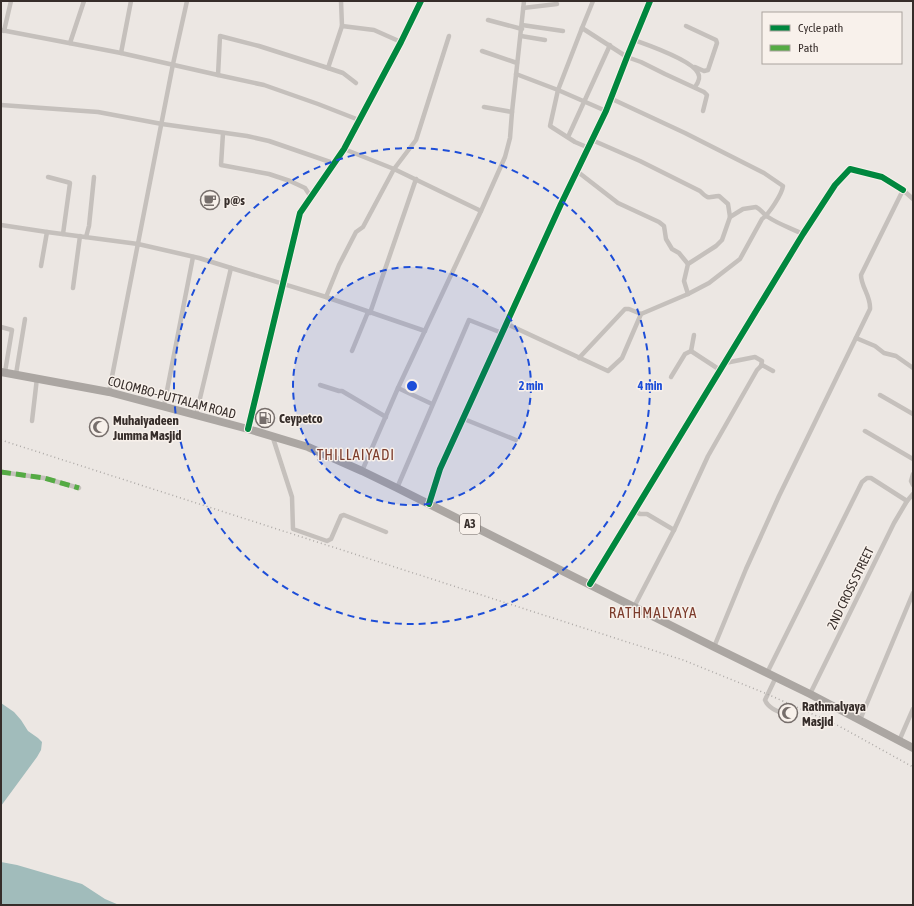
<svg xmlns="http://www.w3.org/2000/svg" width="914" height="906" font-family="'Asap Condensed',sans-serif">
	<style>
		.water { fill: #a1bcbb }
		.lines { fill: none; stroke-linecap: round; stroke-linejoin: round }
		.street { stroke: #c5c0bc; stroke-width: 4.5 }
		.highway { stroke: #aba6a2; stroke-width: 8 }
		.rail { stroke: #ada9a6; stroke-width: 1.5; stroke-dasharray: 1 3; stroke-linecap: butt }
		.quiet { stroke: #55ab44; stroke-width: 5; stroke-dasharray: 10 5; stroke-linecap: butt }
		.cycleway-casing { stroke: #f8f1eb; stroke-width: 8 }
		.cycleway { stroke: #00873e; stroke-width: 6 }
		.ring { fill: none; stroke: #1d4ed8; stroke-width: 2; stroke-dasharray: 7 5 }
		.labels { text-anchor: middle; stroke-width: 3; stroke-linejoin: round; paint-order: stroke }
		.shield { fill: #f8f1eb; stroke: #706864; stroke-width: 1 }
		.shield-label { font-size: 12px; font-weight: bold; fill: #362d2a }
		.poi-label { font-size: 13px; font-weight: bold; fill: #362d2a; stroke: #f8f1eb; text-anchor: start }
		.street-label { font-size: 13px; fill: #362d2a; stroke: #f8f1eb }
		.quarter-label { font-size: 15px; letter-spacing: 1px; fill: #7c3c2c; stroke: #f8f1eb }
		.centre { fill: #1d4ed8; stroke: #f8f1eb; stroke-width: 2 }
		.ring-label { font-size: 12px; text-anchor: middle; font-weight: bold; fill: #1d4ed8; stroke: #f8f1eb; stroke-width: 3; stroke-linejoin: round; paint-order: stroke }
	</style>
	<rect width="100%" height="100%" fill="#ece7e3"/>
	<g class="water">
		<polygon points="1,703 14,712 21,720 28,731 38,738 42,742 41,750 37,757 1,806"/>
		<polygon points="1,862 17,865 82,884 105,899 119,905 1,905"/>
	</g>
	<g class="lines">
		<g class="street">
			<polyline points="341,1 342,26 374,30 401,42"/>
			<polyline points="523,8 557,4"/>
			<polyline points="488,20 522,29"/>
			<polyline points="522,25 563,31"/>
			<polyline points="686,26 716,40 717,43 708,70 704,71 695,67"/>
			<polyline points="582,28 593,1"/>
			<polyline points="1,30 121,53 218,75 220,36 259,46 328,68 342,26"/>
			<polyline points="4,31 11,1"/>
			<polyline points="449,36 416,140 394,169 481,211"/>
			<polyline points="521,36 545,40"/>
			<path d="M634,40c14,5 58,20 64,33 3,5 0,10 -3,14"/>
			<polyline points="70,43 84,1"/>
			<polyline points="482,51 517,63"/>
			<polyline points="121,53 131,1"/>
			<polyline points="328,68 343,73 356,83"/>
			<polyline points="516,74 558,90 606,111"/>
			<polyline points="218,75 264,85 318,104 359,120"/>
			<path d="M612,99l73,34 79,40 19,13c-1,8 -14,28 -21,33l-22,40 -31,24 -21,11 -47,20"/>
			<polyline points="1,105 98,112 162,124 247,136 269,141 333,163"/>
			<polyline points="484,107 512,112"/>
			<polyline points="223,133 221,165 269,174 290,181 305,188 311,197"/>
			<polyline points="568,137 610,45"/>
			<path d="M592,140l48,21 60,30c9,9 8,6 19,5l9,8 2,13"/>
			<polyline points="589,148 575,142 550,126 558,90 582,28 627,57 641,62 665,74 704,92 707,95 703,111"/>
			<polyline points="578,172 618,203 659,222 664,226 666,239 672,249 679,253 688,264"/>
			<polyline points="48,177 67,182 70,183 63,234"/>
			<polyline points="1,225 47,232 138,244 138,245"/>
			<polyline points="86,237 89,226 94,177"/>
			<polyline points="138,244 199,258 231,268 326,297 425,331"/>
			<polyline points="41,266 47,232"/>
			<polyline points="73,288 80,236"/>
			<path d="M688,294l-4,-13 4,-17 28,-18 6,-6 8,-23 13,-8 13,-2c6,3 7,7 12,10 12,8 23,11 35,17"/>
			<polyline points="326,297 339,265 356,232 363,227 394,169 344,149"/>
			<polyline points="370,313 416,179"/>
			<polyline points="507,324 608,371 622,358 641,314 629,309 625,309 579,358"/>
			<polyline points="1,327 12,330 5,372"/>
			<polyline points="856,338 875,346 884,353 896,356 913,368"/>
			<polyline points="352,351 368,312"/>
			<polyline points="691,351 720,370"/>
			<polyline points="691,351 694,335"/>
			<polyline points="725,363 755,357 762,361 761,366"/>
			<polyline points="16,374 25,319"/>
			<polyline points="671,377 685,354 691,351"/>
			<polyline points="320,385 339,391 342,391 386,417"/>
			<polyline points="398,388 432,404"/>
			<polyline points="109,392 173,64 187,1"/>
			<polyline points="880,395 913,414"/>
			<polyline points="164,406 193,257"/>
			<polyline points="196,415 231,268"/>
			<polyline points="464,419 516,440"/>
			<polyline points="32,421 37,378"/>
			<polyline points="248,429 300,213 344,149 401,42 421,1"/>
			<polyline points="865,431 913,459"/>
			<polyline points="273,438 292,497 293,529 327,541 331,539 341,516 344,515 386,532"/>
			<polyline points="362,471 398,388 481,211 505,157 510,138 512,112 524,1"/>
			<polyline points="1,472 44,478 79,488"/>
			<polyline points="913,474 911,481 913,485"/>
			<polyline points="397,488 469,320 502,333"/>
			<polyline points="429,504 440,469 561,204 606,111 627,57 650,1"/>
			<polyline points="635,511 640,514 647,514 674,530"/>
			<polyline points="590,584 803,234 835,185 850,169 882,177 903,190"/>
			<polyline points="634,607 674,530 708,456 757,370 762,365 773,371"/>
			<path d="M714,647l32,-78 33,-73 91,-187c1,-13 -9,-22 -9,-34l42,-85 10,9"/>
			<polyline points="767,673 862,482 867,478 871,478 907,501"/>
			<path d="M776,677l-11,23c3,8 12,11 20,14"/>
			<polyline points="810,694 894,523 907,501 913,494"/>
			<polyline points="860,720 913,593"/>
			<polyline points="899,741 913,709"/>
		</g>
		<polyline class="highway" points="1,372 109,392 248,429 308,447 362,471 397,488 714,647 810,694 913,748"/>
		<polyline class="rail" points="1,440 683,660 767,694 837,725 913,767"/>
		<polyline class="quiet" points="1,472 44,478 79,488"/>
		<defs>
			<g id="cycleway">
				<polyline points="248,429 300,213 344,149 401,42 421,1"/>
				<polyline points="429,504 440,469 561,204 606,111 627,57 650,1"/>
				<polyline points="590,584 803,234 835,185 850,169 882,177 903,190"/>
			</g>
		</defs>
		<use href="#cycleway" class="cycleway-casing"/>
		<use href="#cycleway" class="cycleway"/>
	</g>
	<circle cx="412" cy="386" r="119" fill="#1d4ed8" fill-opacity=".12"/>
	<g class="ring">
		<circle cx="412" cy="386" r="119"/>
		<circle cx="412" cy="386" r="238"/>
	</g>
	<defs>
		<symbol id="cafe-ring" viewBox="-11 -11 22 22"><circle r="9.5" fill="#f8f1eb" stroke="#766e6b" stroke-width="1.5"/><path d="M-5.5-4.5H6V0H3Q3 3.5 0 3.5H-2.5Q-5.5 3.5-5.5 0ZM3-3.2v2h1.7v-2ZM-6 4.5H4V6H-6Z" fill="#766e6b"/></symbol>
		<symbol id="fuel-ring" viewBox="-11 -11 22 22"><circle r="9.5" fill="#f8f1eb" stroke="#766e6b" stroke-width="1.5"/><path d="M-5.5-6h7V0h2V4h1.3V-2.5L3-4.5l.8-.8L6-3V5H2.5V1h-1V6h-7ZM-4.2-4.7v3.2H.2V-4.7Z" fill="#766e6b"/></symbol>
		<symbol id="mosque-ring" viewBox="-11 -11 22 22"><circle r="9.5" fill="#f8f1eb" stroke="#766e6b" stroke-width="1.5"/><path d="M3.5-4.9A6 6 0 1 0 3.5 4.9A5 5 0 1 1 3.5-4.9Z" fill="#766e6b"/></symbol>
	</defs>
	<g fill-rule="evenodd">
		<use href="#cafe-ring" x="199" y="189" width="22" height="22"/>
		<use href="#fuel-ring" x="254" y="407" width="22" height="22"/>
		<use href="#mosque-ring" x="88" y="416" width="22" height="22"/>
		<use href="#mosque-ring" x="777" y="702" width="22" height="22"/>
	</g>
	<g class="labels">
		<rect class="shield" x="460" y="514" width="20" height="20" rx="3"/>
		<g class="shield-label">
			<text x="470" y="528">A3</text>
		</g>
		<g class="poi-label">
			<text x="224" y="205">p@s</text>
			<text x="279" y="423">Ceypetco</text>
			<text x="113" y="425">Muhaiyadeen<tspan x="113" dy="15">Jumma Masjid</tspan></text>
			<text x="802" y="711">Rathmalyaya<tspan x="802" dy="15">Masjid</tspan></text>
		</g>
		<g class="street-label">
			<text transform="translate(172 397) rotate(15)" y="5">COLOMBO-PUTTALAM ROAD</text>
			<text transform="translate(850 588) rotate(-64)" y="5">2ND CROSS STREET</text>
		</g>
		<g class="quarter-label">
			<text x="356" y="460">THILLAIYADI</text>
			<text x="653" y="618">RATHMALYAYA</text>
		</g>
	</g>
	<circle cx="412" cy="386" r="6" class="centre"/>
	<g class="ring-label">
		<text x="531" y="390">2 min</text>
		<text x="650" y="390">4 min</text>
	</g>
	<rect width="914" height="906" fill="none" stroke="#362d2a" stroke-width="4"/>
	<rect x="762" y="12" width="140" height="52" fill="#f8f1eb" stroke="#aaa39e"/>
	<rect x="770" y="25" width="20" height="6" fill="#00873e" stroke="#aaa39e"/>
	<text x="798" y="32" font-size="12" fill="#362d2a">Cycle path</text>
	<rect x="770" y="45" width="20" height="6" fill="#55ab44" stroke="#aaa39e"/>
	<text x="798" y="52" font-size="12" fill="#362d2a">Path</text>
</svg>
